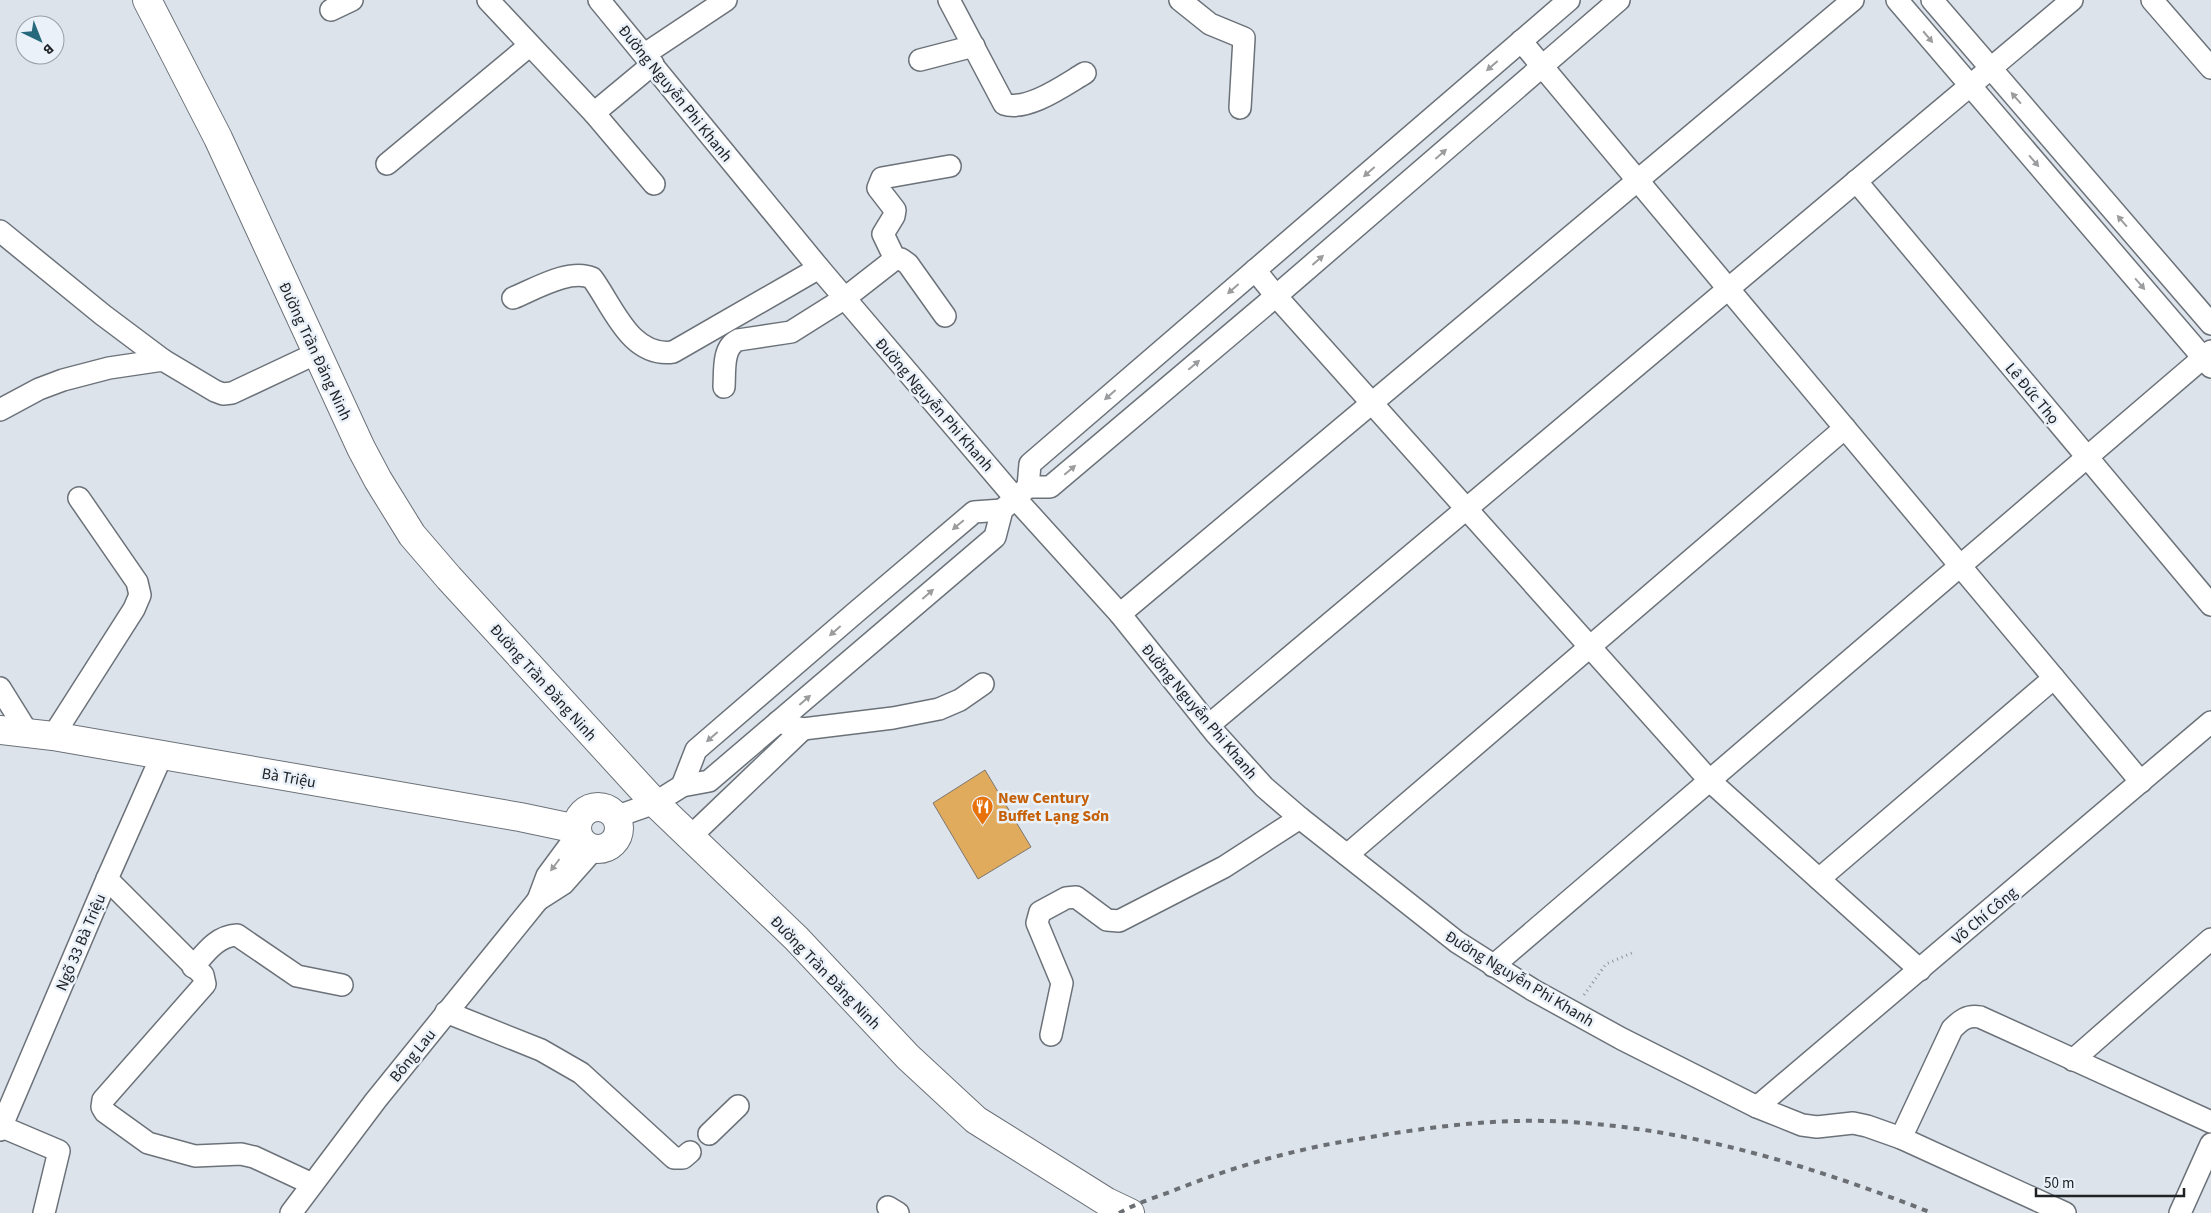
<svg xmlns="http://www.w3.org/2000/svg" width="2211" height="1213" font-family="'Source Sans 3',sans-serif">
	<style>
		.building { fill: #e1ab5d; stroke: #7b766f }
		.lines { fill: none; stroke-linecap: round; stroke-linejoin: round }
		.minor-casing { stroke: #6c7279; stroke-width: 24 }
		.major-casing { stroke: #6c7279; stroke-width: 30 }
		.path { stroke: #8f949a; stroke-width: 3; stroke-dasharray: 1 4; stroke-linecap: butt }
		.minor { stroke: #fff; stroke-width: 21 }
		.major { stroke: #fff; stroke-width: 28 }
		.rail { stroke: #6b6f74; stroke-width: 4; stroke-dasharray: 6 6; stroke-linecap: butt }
		.oneway { fill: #9b9c9d }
		.labels { text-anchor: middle; stroke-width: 5; stroke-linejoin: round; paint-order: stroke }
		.street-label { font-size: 16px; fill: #202326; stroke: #eaf1f9 }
		.food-label { font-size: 16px; font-weight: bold; fill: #c56008; stroke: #eaf1f9; text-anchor: start }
	</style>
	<rect width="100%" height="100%" fill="#dde3eb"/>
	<polygon class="building" points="985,770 1031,847 978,879 933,803"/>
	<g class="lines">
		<defs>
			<g id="minor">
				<polyline points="488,0 594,113 653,64"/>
				<polyline points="599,0 819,268 1015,498 1120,614 1216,734 1264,787 1300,818 1457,942 1533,990 1622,1039 1757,1107 1802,1125 1817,1127 1853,1123 1867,1126 1901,1138 2065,1213"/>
				<path d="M949,0l55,104c24,8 62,-20 81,-31"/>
				<polyline points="1180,0 1210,24 1244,38 1240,108"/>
				<polyline points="1897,0 2211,367"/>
				<polyline points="1932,0 2211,324"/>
				<polyline points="2152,0 2211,68"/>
				<polyline points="331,10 352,0"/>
				<polyline points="1521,41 2141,782"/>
				<polyline points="645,54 726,0"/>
				<polyline points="920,60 974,46"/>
				<polyline points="594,113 654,184"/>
				<polyline points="387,164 529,46"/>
				<polyline points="1856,181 2211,605"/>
				<polyline points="0,231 103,315 163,360"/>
				<polyline points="895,259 883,234 894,216 895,210 878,188 882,178 950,166"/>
				<polyline points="1255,270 1276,296 1710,781 1920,970"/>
				<path d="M513,298c22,-9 57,-30 79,-20 21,28 38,80 81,74l146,-84"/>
				<path d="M724,387c1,-15 -2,-40 14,-47l53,-8 54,-34 50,-39h6l7,5 37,52"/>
				<polyline points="0,410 39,389 63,380 109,368 163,360 215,391 223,394 232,393 317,353"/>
				<polyline points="1028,487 1030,464 1569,0"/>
				<polyline points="1120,614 1853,0"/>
				<polyline points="0,688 28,733"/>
				<polyline points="778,722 803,729 893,718 939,709 960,700 983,684"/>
				<polyline points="1209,725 2072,0"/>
				<polyline points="53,736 134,609 140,595 137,582 79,498"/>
				<polyline points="682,786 696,750 855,613 974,512 1002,510"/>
				<polyline points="615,817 655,803 682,786 709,781 995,537 1002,510 1028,487 1050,487 1276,296 1619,0"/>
				<polyline points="690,837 803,729"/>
				<polyline points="1347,855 1845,428"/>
				<polyline points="107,879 203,975 205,984 103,1100 102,1107 105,1112 148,1143 195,1156 241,1154 254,1157 312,1184"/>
				<polyline points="1819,879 2054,678"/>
				<polyline points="538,900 547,876 578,834"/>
				<polyline points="1493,966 2211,351"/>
				<path d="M193,967c13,-15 24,-31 44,-32l60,41 45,9"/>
				<polyline points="446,1012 541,1050 581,1073 674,1158 683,1158 690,1152"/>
				<polyline points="1051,1035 1062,983 1037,923 1040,912 1066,898 1076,897 1107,920 1119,921 1224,867 1300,818"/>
				<polyline points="2073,1060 2211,939"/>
				<polyline points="1757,1107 2211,722"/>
				<polyline points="0,1126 59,1151 44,1213"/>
				<polyline points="0,1130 107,879 162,755"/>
				<polyline points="709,1134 738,1106"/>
				<path d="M1901,1138l51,-109c9,-9 15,-14 28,-12l231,105"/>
				<polyline points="888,1207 898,1213"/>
				<polyline points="291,1213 376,1100 538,900 563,884 594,849"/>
				<polyline points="2180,1213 2211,1144"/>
			</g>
			<g id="major">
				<polyline points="147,0 218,138 361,448 378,480 412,535 449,578 655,803 796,938 908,1057 976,1120 1107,1202 1130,1213"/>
				<polyline points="0,730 53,736 520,817 577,829"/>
				<circle cx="598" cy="828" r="21"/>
			</g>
		</defs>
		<use href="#minor" class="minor-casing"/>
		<use href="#major" class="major-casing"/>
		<polyline class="path" points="1584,995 1606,964 1632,953"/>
		<use href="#minor" class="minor"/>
		<use href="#major" class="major"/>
		<path class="rail" d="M1119,1213c16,-9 34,-15 51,-21 54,-22 108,-38 165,-49 70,-12 141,-24 213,-22 132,4 262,44 384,92"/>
	</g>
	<defs><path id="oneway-solid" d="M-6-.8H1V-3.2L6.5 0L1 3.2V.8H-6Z" transform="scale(1.25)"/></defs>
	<g class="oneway">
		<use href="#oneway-solid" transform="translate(1928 37) rotate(50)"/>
		<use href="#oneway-solid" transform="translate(1492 66) rotate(139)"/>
		<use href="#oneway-solid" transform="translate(2016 98) rotate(-131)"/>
		<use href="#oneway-solid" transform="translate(1441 154) rotate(-41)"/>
		<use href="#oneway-solid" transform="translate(2034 161) rotate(49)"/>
		<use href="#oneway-solid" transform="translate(1369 172) rotate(139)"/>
		<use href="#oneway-solid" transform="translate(2122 221) rotate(-131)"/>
		<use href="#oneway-solid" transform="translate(1318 260) rotate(-41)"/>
		<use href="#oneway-solid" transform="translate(2140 284) rotate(49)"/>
		<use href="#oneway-solid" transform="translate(1233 289) rotate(139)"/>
		<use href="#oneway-solid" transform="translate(1194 365) rotate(-40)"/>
		<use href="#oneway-solid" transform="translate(1110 395) rotate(139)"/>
		<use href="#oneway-solid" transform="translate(1070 470) rotate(-40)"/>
		<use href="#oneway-solid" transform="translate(958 525) rotate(140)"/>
		<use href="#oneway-solid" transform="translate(928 594) rotate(-41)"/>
		<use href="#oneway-solid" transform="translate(835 631) rotate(139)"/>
		<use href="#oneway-solid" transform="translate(805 700) rotate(-41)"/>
		<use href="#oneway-solid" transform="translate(712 737) rotate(139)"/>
		<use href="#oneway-solid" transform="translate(555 865) rotate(127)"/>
	</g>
	<defs>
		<symbol id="restaurant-pin" viewBox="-11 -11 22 30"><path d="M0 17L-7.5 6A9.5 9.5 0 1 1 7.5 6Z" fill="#e8710a" stroke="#eaf1f9"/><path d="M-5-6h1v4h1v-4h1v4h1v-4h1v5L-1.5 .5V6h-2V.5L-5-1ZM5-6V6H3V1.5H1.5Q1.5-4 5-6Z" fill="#fff"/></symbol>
	</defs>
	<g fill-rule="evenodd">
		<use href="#restaurant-pin" x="970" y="794" width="25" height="34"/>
	</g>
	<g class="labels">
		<g class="street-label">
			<text transform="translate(676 93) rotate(51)" y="6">Đường Nguyễn Phi Khanh</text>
			<text transform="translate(316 351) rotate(65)" y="6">Đường Trần Đăng Ninh</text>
			<text transform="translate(2033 393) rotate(50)" y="6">Lê Đức Thọ</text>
			<text transform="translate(935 404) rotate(49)" y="6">Đường Nguyễn Phi Khanh</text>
			<text transform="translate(544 682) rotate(48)" y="6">Đường Trần Đăng Ninh</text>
			<text transform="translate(1200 711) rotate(50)" y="6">Đường Nguyễn Phi Khanh</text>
			<text transform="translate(289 777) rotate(10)" y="6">Bà Triệu</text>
			<text transform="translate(1984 915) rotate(-40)" y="6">Võ Chí Công</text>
			<text transform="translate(80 942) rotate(-67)" y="6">Ngõ 33 Bà Triệu</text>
			<text transform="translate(826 972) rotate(46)" y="6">Đường Trần Đăng Ninh</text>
			<text transform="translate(1520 978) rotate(31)" y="6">Đường Nguyễn Phi Khanh</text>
			<text transform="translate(412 1055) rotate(-51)" y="6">Bông Lau</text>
		</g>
		<g class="food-label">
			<text x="998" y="803">New Century<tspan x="998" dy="18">Buffet Lạng Sơn</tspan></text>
		</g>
	</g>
	<g transform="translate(40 40) rotate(137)"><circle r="24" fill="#eaf1f9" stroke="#999fa5"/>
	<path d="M0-4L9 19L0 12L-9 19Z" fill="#27697c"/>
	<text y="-8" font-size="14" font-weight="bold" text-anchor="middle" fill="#202326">B</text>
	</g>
	<path d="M2036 1188v8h148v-8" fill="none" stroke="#202326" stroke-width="2.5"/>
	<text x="2044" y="1188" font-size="15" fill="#202326" stroke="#eaf1f9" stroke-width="4" paint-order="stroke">50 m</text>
</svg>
